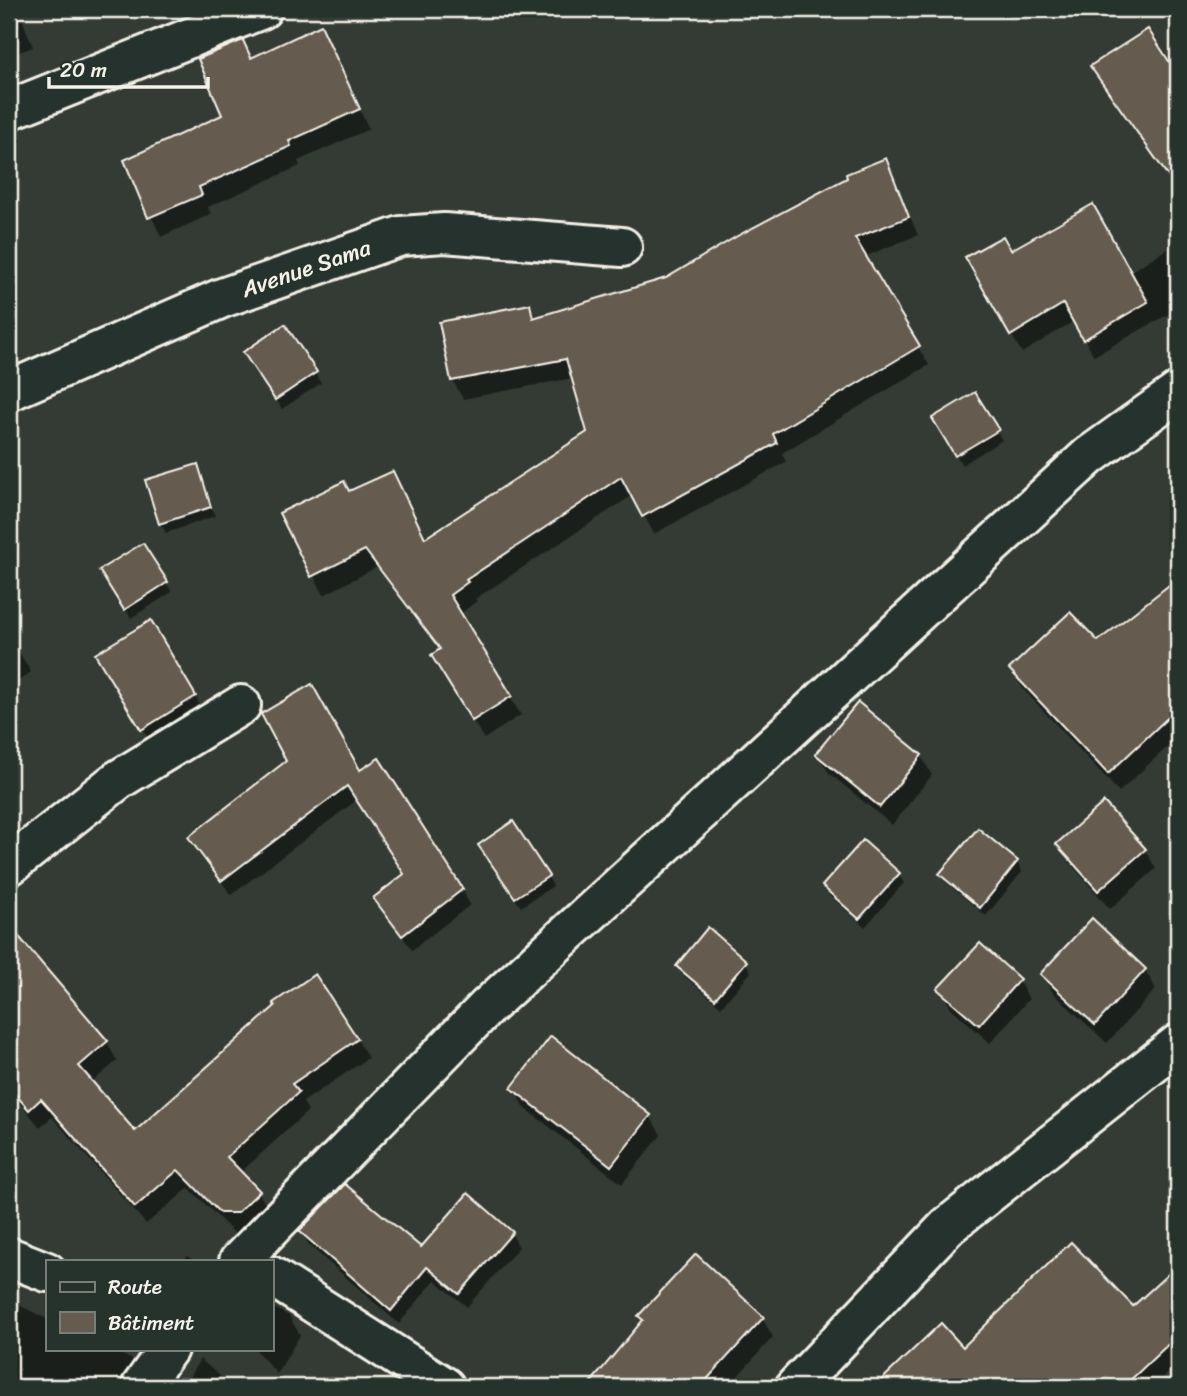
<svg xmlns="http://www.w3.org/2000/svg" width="1187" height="1396" font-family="Sriracha,sans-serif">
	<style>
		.shadow { fill: #0007 }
		.building { fill: #655c4f; stroke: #f4f1e8; stroke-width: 2 }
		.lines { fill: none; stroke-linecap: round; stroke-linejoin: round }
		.street-casing { stroke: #f4f1e8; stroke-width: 44 }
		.street { stroke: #26332d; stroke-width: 38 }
		.labels { text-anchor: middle; stroke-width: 7; stroke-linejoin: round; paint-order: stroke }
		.street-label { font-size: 23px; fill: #f4f1e8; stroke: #26332d }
	</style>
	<rect width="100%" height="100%" fill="#333b34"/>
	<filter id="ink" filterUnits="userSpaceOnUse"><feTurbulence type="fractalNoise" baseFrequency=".0143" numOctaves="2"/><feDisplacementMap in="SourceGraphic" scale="14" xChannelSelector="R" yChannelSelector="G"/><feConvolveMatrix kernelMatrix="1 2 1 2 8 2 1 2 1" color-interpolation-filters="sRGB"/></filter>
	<g filter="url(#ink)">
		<g class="shadow">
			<polygon points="9,9 18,9 33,47 9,56"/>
			<polygon points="320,27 369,129 298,161 300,166 208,207 211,214 161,237 126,161 224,116 243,42 252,59"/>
			<polygon points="1147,31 1178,79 1178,190 1092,67"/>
			<polygon points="886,161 918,235 864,257 929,365 782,453 786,462 654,534 633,495 475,599 477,601 460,614 521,715 484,739 444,674 441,651 377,567 324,595 281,514 349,493 392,473 426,540 589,433 573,378 463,399 453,381 441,323 530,306 537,319 666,280"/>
			<polygon points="1178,242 1178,309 1094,356 1074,321 1022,353 967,258 1130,272"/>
			<polygon points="285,326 321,383 282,409 251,362"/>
			<polygon points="974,394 1002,440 962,465 935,419"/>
			<polygon points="197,466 215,516 166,533 160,523"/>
			<polygon points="143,545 172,592 131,618 102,571"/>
			<polygon points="1178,580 1178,725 1173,729 1178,737 1119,792 1023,689 1012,670 1097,644"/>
			<polygon points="150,622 206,715 153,747 98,654"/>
			<polygon points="9,635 31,672 9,688"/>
			<polygon points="817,754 921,756 932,775 892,825 829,773"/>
			<polygon points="360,773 462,889 470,905 412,950 375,898 405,875 357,800 231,895 190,837"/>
			<polygon points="1059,844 1145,850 1156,869 1110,909 1070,863"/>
			<polygon points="485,855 548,877 553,886 521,907"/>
			<polygon points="1017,862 1022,872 986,916 947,883 941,874"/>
			<polygon points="898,874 904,883 865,927 830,896 824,887"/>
			<polygon points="708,930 746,963 751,972 721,1007 683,975 678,966"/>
			<polygon points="30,953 107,1042 117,1061 91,1083 135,1133 277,1006 357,1039 368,1058 303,1102 308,1111 240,1173 258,1192 269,1210 240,1239 189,1188 146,1224 52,1117 40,1127 9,1090 9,972"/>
			<polygon points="1145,970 1156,989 1107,1043 1053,993 1042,974"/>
			<polygon points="1018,980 1029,999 990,1043 951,1008 940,989"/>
			<polygon points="513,1088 650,1116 661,1135 622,1184 524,1107"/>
			<polygon points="301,1231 422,1249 511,1233 519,1247 467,1307 435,1280 399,1324 309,1245"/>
			<polygon points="187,1256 195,1261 184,1261"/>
			<polygon points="1178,1267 1178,1364 1154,1387 1085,1387 1062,1364 1036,1387 886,1387 882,1381 963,1350 1133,1308"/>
			<polygon points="21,1306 47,1319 47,1349 110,1349 133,1360 144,1380 140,1387 9,1387 9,1333"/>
			<polygon points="271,1306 289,1316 300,1335 277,1374 255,1349 271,1349"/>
			<polygon points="640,1317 762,1318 773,1337 728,1387 590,1387 643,1322"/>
			<polygon points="200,1359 233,1387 183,1387"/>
			<polygon points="173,1383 181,1387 169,1387"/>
		</g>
		<g class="building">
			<polygon points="321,25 360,109 289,141 291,146 199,187 202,195 148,218 124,160 222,115 198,59 243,40 251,58"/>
			<polygon points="1148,29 1178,75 1178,190 1090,66"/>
			<polygon points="886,158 909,217 855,238 920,346 773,434 777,443 642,517 621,477 466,580 468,582 450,595 512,696 472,721 431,655 440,649 365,550 311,577 279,513 344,481 349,491 393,471 425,538 587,432 566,359 451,381 439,322 530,304 533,318 666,278 739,235 847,178 846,174"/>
			<polygon points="1093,204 1148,302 1083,340 1063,304 1010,336 965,257 1003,236 1011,250"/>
			<polygon points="285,324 317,372 275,400 243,352"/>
			<polygon points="975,392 999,430 955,456 932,418"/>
			<polygon points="198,464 211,507 159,524 145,480"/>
			<polygon points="143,543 168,582 124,610 99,570"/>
			<polygon points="1178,578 1178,708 1108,774 1009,669 1070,612 1098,641"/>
			<polygon points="151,620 196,696 141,730 95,654"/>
			<polygon points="312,684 360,770 379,758 463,889 402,936 373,898 404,874 347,786 221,881 188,837 286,761 261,714"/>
			<polygon points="858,702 922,755 880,807 815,754"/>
			<polygon points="1104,802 1146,849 1098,891 1056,844"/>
			<polygon points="513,821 549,876 515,898 478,845"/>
			<polygon points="978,828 1018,861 980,908 939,874"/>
			<polygon points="863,840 900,873 859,919 822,886"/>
			<polygon points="1092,918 1146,969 1095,1025 1040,974"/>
			<polygon points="9,925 108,1041 79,1066 135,1131 275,1006 273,1003 315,974 358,1039 292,1084 299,1092 227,1157 260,1191 237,1213 220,1213 178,1170 135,1207 41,1099 29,1110 9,1087"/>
			<polygon points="708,927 747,961 715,999 676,966"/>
			<polygon points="980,943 1020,979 979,1025 937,989"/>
			<polygon points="551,1036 651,1115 611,1166 511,1088"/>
			<polygon points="345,1184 421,1247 468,1193 513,1232 459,1294 427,1267 391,1311 299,1231"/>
			<polygon points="1071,1242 1133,1306 1178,1265 1178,1335 1123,1387 874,1387 941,1323 963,1347"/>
			<polygon points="696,1254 764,1317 700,1387 587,1387 643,1320 638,1316"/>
		</g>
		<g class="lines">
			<defs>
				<g id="street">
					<polyline points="9,110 262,9"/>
					<polyline points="9,391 222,298 401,236 444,233 622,247"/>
					<polyline points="9,866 118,780 241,705"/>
					<polyline points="9,1257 47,1272"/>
					<polyline points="239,1261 486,1008 1089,456 1178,392"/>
					<polyline points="271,1276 445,1387"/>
					<polyline points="141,1387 168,1349"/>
					<polyline points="795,1387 948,1226 1178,1044"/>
				</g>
			</defs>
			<use href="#street" class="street-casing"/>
			<use href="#street" class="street"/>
		</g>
	</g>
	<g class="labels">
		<g class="street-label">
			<text transform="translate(306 268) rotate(-19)" y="8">Avenue Sama</text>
		</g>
	</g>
	<rect width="1187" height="1396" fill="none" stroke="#26332d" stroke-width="35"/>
	<rect x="18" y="18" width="1152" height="1361" fill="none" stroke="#f4f1e8" stroke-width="2.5" filter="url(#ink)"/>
	<rect x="46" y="1260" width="228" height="91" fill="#26332d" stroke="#787f78" stroke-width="2"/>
	<rect x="60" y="1282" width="35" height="10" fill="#26332d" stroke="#787f78" stroke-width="2"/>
	<text x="108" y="1294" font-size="21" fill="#f4f1e8">Route</text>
	<rect x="60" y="1312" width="35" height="21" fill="#655c4f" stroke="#787f78" stroke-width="2"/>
	<text x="108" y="1330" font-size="21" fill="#f4f1e8">Bâtiment</text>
	<path d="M49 77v10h159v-10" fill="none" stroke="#f4f1e8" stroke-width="3.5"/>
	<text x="60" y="77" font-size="21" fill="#f4f1e8" stroke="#26332d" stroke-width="5" paint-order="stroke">20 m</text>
</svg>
